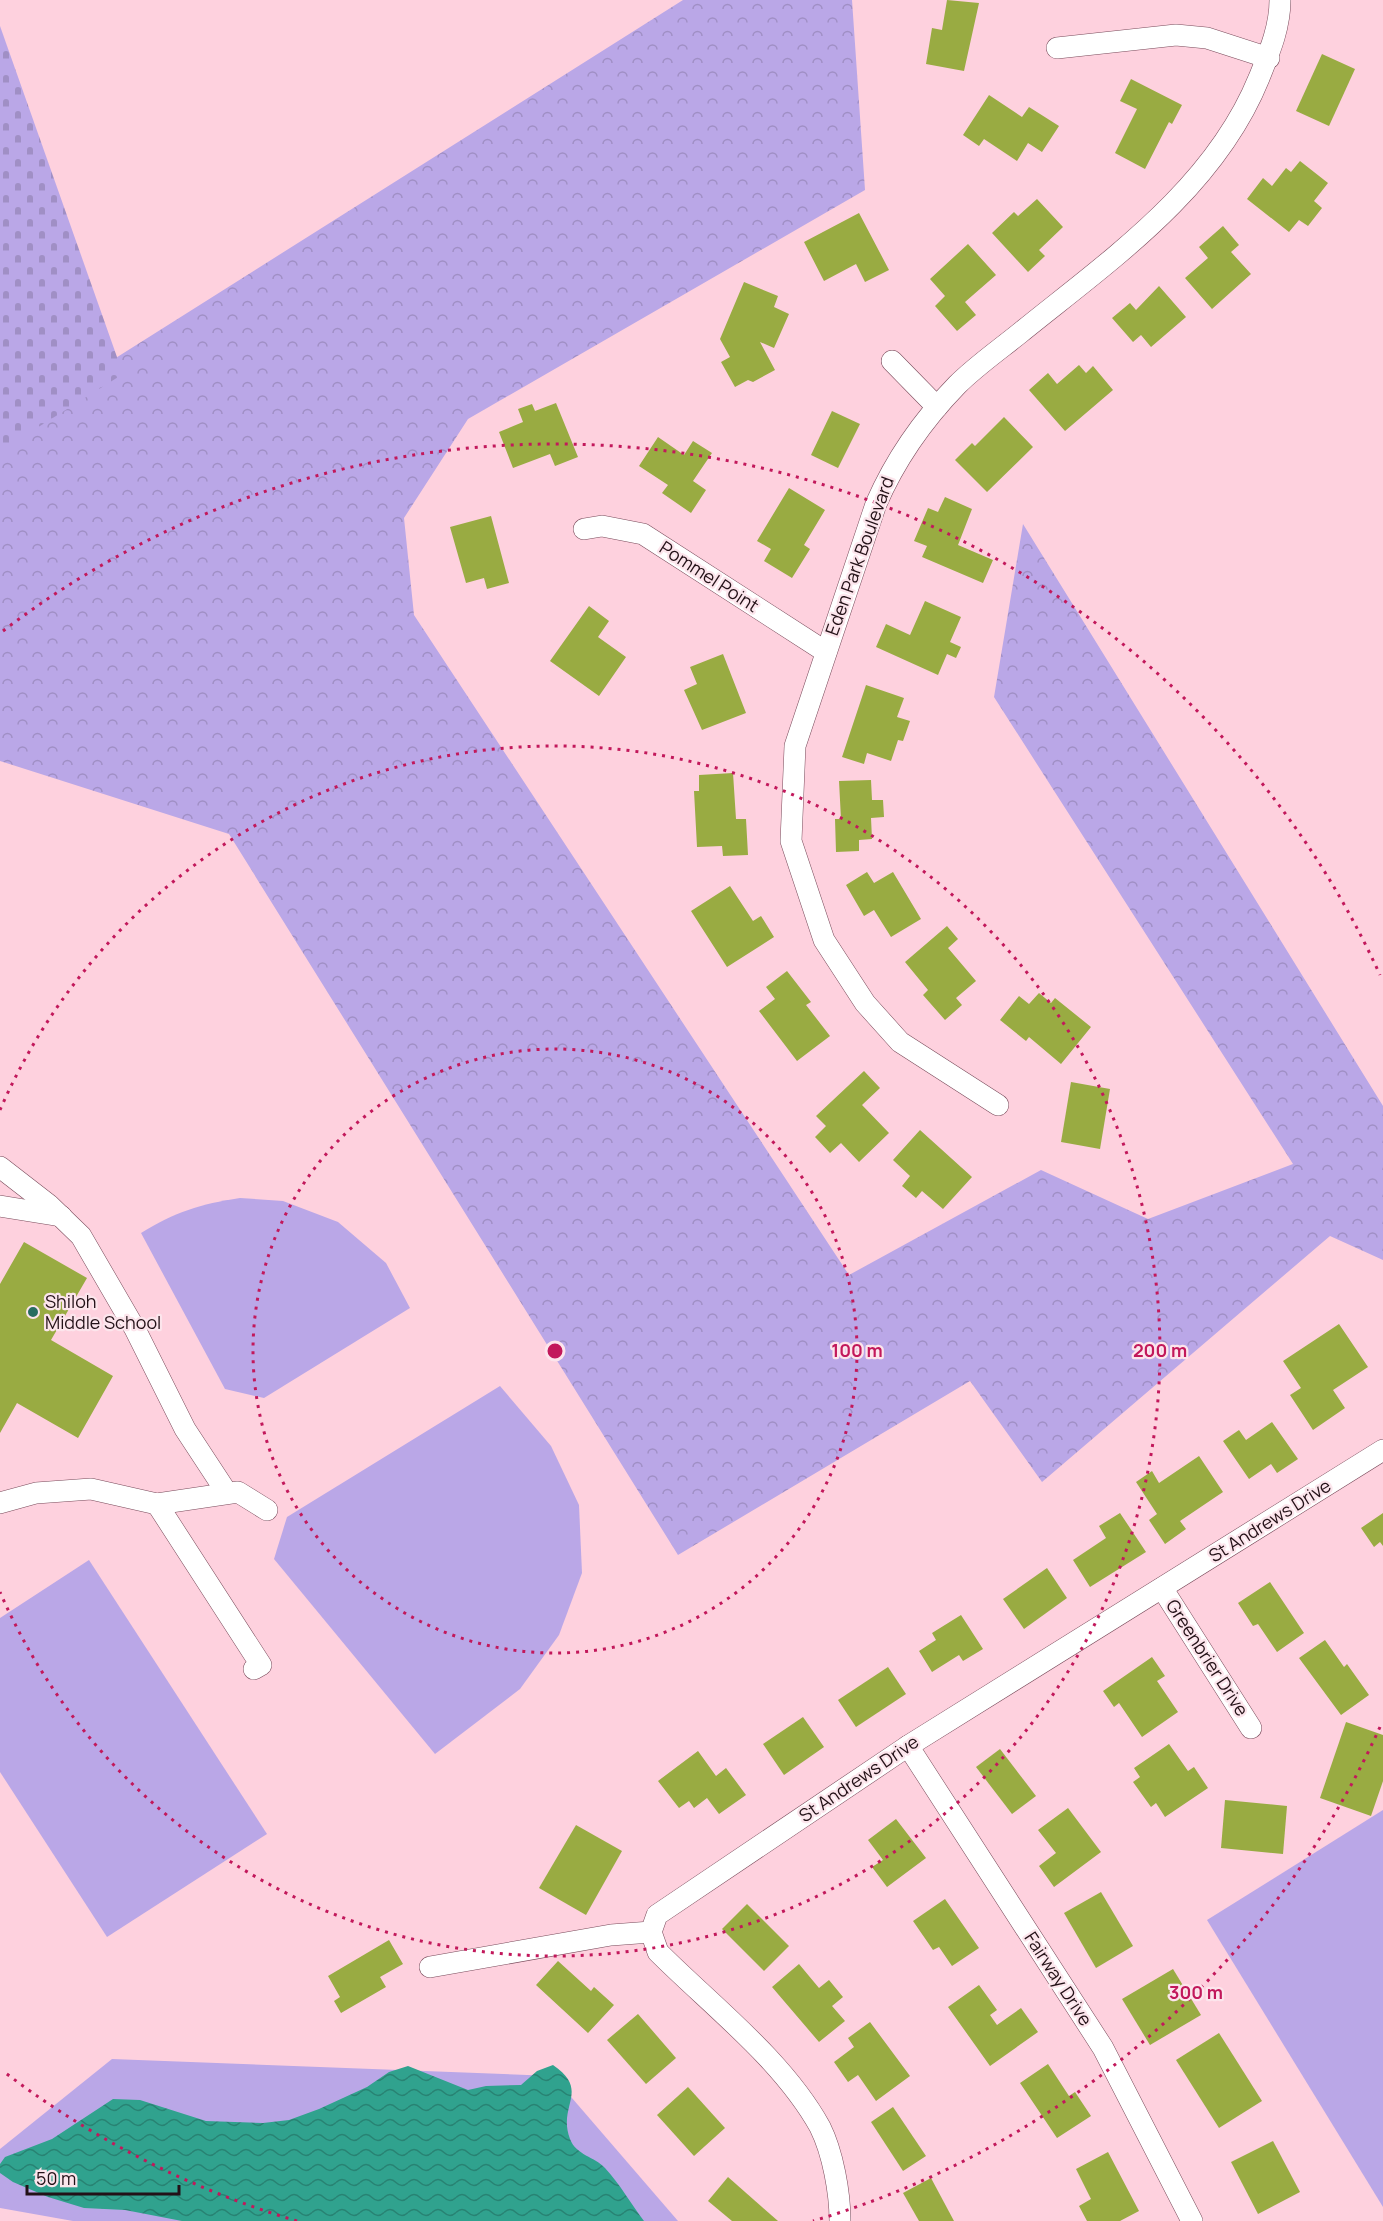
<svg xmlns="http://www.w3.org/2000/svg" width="1383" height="2221" font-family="Manrope,sans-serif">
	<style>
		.green { fill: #baa7e7 }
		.forest { fill: url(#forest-crowns) }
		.cemetery { fill: url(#cemetery-stones) }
		.water { fill: url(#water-waves) }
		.building { fill: #99ab42 }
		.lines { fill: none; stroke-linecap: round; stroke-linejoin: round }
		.minor-casing { stroke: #794b5b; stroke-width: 22 }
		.minor { stroke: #fff; stroke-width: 21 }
		.ring { fill: none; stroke: #c2185b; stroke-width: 3; stroke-dasharray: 3 6 }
		.poi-dot { fill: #286d60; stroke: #fce5ec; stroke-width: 2 }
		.labels { text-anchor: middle; stroke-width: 4.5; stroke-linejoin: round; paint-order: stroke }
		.street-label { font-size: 18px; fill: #231117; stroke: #fce5ec }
		.poi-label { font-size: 18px; fill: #231117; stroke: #fce5ec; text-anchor: start }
		.centre { fill: #c2185b; stroke: #fce5ec; stroke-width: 3 }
		.ring-label { font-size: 18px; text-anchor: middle; font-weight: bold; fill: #c2185b; stroke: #fce5ec; stroke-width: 4.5; stroke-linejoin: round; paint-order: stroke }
	</style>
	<defs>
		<pattern id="forest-crowns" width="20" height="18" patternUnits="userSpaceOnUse" patternTransform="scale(1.5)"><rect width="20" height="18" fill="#baa7e7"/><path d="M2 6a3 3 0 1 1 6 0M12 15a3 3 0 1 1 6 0" fill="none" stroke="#a08fc5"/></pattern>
		<pattern id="cemetery-stones" width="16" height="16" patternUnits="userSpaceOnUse" patternTransform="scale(1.5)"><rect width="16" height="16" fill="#baa7e7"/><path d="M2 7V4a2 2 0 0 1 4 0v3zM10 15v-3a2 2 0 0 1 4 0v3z" fill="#a08fc5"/></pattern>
		<pattern id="water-waves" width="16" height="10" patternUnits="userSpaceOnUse" patternTransform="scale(1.5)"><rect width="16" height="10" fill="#30a28e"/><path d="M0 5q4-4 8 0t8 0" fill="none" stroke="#288373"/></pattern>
	</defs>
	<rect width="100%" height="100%" fill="#fed1de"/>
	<g class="green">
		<path d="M240,1198l43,3 55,21 48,41 24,45 -146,90 -39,-9 -84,-156c34,-21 59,-29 99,-35z"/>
		<polygon points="500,1386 551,1446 579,1505 582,1573 559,1635 520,1689 435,1754 274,1559 287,1517"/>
		<polygon points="89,1560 267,1834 107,1937 0,1772 0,1618"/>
		<polygon points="1383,1810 1383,2207 1207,1920"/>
		<polygon points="112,2059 553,2076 678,2221 73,2221 0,2208 0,2149"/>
	</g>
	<polygon class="forest" points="683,0 852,0 865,190 468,419 404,518 414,615 849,1275 1041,1170 1148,1219 1293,1164 994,697 1023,524 1383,1106 1383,1260 1330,1236 1042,1482 970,1381 678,1555 229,834 0,761 0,431"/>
	<polygon class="cemetery" points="0,26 123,374 0,451"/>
	<path class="water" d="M553,2065c38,26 4,40 17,74 6,16 25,18 35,29 15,16 26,36 39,53h-462l-57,-11 -41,-2 -36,-11 -35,-15 -13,-9v-9l5,-7 47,-18 61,-40 27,1 66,21 57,2 26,-3 30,-11 48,-22 22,-15 19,-6 60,24 18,-4 35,-1 16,-14z"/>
	<g class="building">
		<polygon points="947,0 979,3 964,71 926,64 932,28 942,30"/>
		<polygon points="1322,54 1355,69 1329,126 1296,111"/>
		<polygon points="1131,79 1182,105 1172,124 1169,122 1145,169 1115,153 1137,109 1120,101"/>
		<polygon points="989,95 1022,117 1029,107 1059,126 1042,152 1028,143 1017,161 984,139 979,146 963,135"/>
		<polygon points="1300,161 1328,183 1314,201 1322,208 1308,226 1299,220 1289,232 1247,199 1263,178 1272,186 1286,168 1291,172"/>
		<polygon points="1037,199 1063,227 1039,250 1045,256 1028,272 992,233 1014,212 1018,216"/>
		<polygon points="859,213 889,270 865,282 856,264 824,281 804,242"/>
		<polygon points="1223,226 1239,245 1231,252 1251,274 1212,309 1185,278 1208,258 1199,247"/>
		<polygon points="968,244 996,275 965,302 976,315 957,331 935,306 945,296 930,279"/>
		<polygon points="744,282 778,296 774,307 789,314 774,348 760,342 775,370 753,382 748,380 735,387 721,362 730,357 720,339"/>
		<polygon points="1159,286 1186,317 1151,347 1141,335 1133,342 1112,318 1130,303 1136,310"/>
		<polygon points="1079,365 1086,373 1093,366 1113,390 1065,431 1029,390 1048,373 1057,384"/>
		<polygon points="556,403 578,457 555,466 550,454 513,468 499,432 523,422 518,409 532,404 535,411"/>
		<polygon points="832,411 860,424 838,468 811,455"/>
		<polygon points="1004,417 1033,447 987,492 955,460 972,443 975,446"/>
		<polygon points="658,437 684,455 693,441 712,453 693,481 706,490 691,513 662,493 668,485 639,466"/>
		<polygon points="789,488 825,510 804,545 810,549 792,578 764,561 771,549 757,541"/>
		<polygon points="945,497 972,509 958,545 993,560 983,583 922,557 927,546 914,541 928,508 938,512"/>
		<polygon points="491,516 509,583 487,589 484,578 466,583 450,527"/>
		<polygon points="925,601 961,617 950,642 961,647 956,658 947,654 938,675 876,647 886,624 910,635"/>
		<polygon points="589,606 609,621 598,637 626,657 599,696 550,661"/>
		<polygon points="723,654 746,713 702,730 684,690 697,684 690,667"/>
		<polygon points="866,685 904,698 897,717 910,721 903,741 898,740 891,761 867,753 864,764 842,757"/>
		<polygon points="733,773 736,819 746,819 748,855 723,856 722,846 697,847 694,791 699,791 699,775"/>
		<polygon points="871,780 872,800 883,800 884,817 871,818 872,839 859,840 859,851 836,852 835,819 841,819 839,781"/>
		<polygon points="867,872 874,883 893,872 921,919 891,937 874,910 864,916 846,885"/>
		<polygon points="730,886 753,921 761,916 774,937 727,967 691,911"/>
		<polygon points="947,926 958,939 948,948 976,981 956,998 962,1005 945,1020 923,995 928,990 905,962"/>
		<polygon points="787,971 811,1002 806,1005 830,1036 797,1061 759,1011 775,999 766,987"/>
		<polygon points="1039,993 1051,1003 1055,998 1091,1027 1061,1064 1029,1037 1026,1041 1000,1020 1019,996 1029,1004"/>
		<polygon points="864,1071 880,1088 862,1105 889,1133 859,1162 841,1143 830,1153 815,1137 826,1126 816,1116"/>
		<polygon points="1071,1082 1110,1089 1100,1149 1061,1142"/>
		<polygon points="920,1130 972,1177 943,1209 922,1191 916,1198 902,1186 910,1176 893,1160"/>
		<polygon points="24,1242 87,1278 51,1340 113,1376 78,1438 17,1403 0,1433 0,1284"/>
		<polygon points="1339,1324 1368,1367 1333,1390 1345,1408 1313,1430 1290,1395 1301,1388 1283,1361"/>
		<polygon points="1272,1422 1298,1459 1277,1473 1271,1464 1249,1479 1223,1441 1239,1430 1246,1440"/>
		<polygon points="1199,1456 1223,1492 1180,1521 1186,1529 1165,1544 1149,1520 1157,1514 1136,1482 1152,1471 1159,1483"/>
		<polygon points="1120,1513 1146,1552 1090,1587 1073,1560 1106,1538 1099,1526"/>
		<polygon points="1383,1513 1383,1546 1380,1542 1374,1547 1361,1528"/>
		<polygon points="1047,1568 1067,1598 1024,1629 1003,1599"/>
		<polygon points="1270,1582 1304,1633 1277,1652 1258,1624 1253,1626 1238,1603"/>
		<polygon points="961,1615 983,1649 963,1661 959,1655 932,1672 919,1651 936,1640 932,1633"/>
		<polygon points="1325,1640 1344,1667 1347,1664 1369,1695 1341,1715 1299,1658"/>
		<polygon points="1152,1657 1165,1676 1157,1681 1178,1712 1142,1737 1119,1703 1114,1707 1103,1691"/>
		<polygon points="888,1667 906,1694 856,1727 838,1700"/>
		<polygon points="803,1717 824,1747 784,1775 763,1744"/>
		<polygon points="1346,1722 1383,1735 1383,1781 1371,1816 1320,1798"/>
		<polygon points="1169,1744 1188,1771 1194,1767 1208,1788 1165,1817 1156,1803 1151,1807 1133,1782 1140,1777 1134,1768"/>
		<polygon points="1000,1749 1036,1796 1012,1814 976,1767"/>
		<polygon points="698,1751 716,1776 726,1768 746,1795 719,1814 707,1798 694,1808 689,1801 679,1808 658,1781"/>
		<polygon points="1225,1800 1287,1806 1283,1854 1221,1848"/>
		<polygon points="1068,1808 1101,1852 1054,1887 1039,1866 1056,1853 1038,1830"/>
		<polygon points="896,1819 926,1858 887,1887 872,1867 883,1860 868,1840"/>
		<polygon points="576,1825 622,1851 586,1915 539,1888"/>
		<polygon points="1101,1892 1133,1946 1096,1968 1064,1913"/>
		<polygon points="945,1899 979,1948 952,1966 939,1947 933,1950 913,1921"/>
		<polygon points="747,1904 789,1946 764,1971 722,1929"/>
		<polygon points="389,1940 403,1964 380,1977 386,1987 341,2013 334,2001 340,1997 328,1976"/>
		<polygon points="558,1961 591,1991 594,1987 614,2005 588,2033 536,1985"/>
		<polygon points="799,1964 819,1988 829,1980 843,1997 832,2006 845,2021 819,2042 772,1987"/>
		<polygon points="1173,1969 1201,2015 1150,2045 1122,1999"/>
		<polygon points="979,1985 997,2010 990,2015 997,2025 1021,2008 1038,2032 990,2066 948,2007"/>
		<polygon points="638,2014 676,2058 646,2084 607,2040"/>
		<polygon points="870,2022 910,2076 876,2101 858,2075 848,2082 834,2062 854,2047 848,2038"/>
		<polygon points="1219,2033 1262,2101 1219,2128 1176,2060"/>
		<polygon points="1048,2064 1069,2096 1075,2092 1091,2116 1057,2138 1020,2083"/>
		<polygon points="688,2087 725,2128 694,2156 657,2115"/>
		<polygon points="893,2107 926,2156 903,2171 871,2122"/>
		<polygon points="1273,2141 1300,2192 1258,2214 1231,2162"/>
		<polygon points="1108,2152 1139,2211 1120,2221 1087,2221 1079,2206 1091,2199 1076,2169"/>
		<polygon points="728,2177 778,2221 732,2221 708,2201"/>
		<polygon points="931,2178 954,2221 919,2221 903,2193"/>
	</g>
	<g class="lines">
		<defs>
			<g id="minor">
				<polyline points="1057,48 1176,35 1207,38 1269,58"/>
				<polyline points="892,361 937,407"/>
				<polyline points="584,529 602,526 643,534 826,652"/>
				<path d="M998,1105l-98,-63 -35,-39 -41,-63 -33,-99 4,-95 81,-242c20,-46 46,-83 81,-119 19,-19 42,-35 63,-52 90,-73 194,-144 239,-255 10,-25 21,-50 21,-78"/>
				<polyline points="0,1167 49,1205 81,1236 135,1329 185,1429 227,1493"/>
				<polyline points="0,1206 61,1216"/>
				<polyline points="0,1503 36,1493 91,1489 157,1504 238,1492 267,1510"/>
				<polyline points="157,1504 261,1665 254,1669"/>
				<polyline points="1162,1588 1251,1728"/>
				<polyline points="908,1746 1103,2048 1192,2221"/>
				<polyline points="430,1967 611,1935 651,1932"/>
				<path d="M840,2221c0,-28 -7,-68 -20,-94 -37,-67 -108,-121 -162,-175l-7,-20 6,-17 251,-169 475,-296"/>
			</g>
		</defs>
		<use href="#minor" class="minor-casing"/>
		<use href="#minor" class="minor"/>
	</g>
	<g class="ring">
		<circle cx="555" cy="1351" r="302"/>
		<path d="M0 1110A605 605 0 1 1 0 1592"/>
		<path d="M1380 1727A907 907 0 0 1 813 2221M297 2221A907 907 0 0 1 3 2071M3 631A907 907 0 0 1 1380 975"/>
	</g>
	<circle class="poi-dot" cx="33" cy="1312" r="6"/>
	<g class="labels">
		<g class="street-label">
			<text transform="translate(860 556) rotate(-70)" y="6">Eden Park Boulevard</text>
			<text transform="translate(709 577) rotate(33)" y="6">Pommel Point</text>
			<text transform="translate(1270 1521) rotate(-32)" y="6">St Andrews Drive</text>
			<text transform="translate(1207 1658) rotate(57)" y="6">Greenbrier Drive</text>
			<text transform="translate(859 1779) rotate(-34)" y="6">St Andrews Drive</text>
			<text transform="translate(1058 1979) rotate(57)" y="6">Fairway Drive</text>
		</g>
		<g class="poi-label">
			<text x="45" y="1308">Shiloh<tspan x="45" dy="21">Middle School</tspan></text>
		</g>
	</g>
	<circle cx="555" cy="1351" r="9" class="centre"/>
	<g class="ring-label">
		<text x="857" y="1357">100 m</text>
		<text x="1160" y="1357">200 m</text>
		<text x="1196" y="1999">300 m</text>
	</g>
	<path d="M27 2185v9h152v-9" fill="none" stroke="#231117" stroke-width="3"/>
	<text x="36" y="2185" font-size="18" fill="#231117" stroke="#fce5ec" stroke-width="4.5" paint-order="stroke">50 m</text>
</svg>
